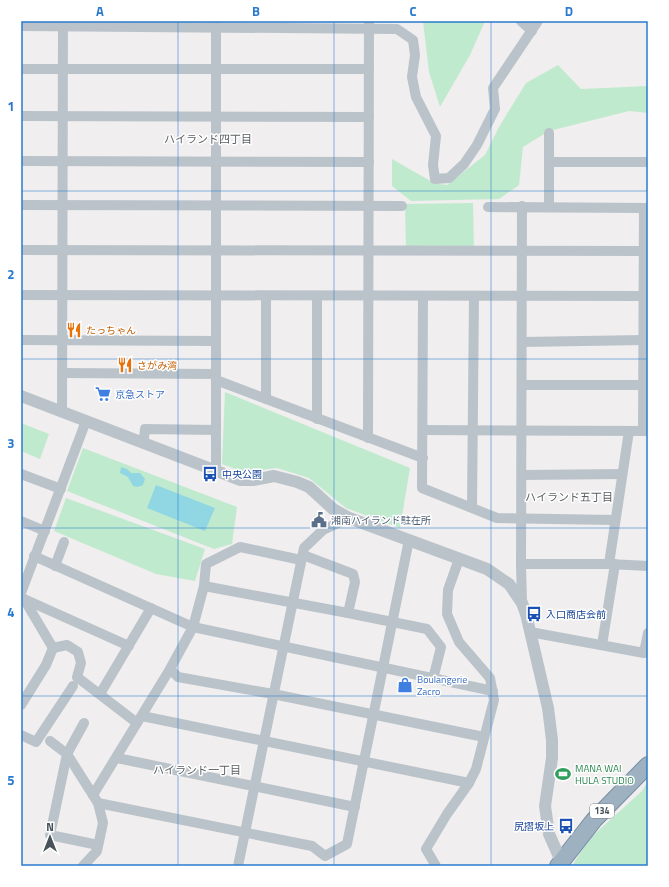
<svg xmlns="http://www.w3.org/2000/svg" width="669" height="887" font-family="'Titillium Web','Noto Sans JP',sans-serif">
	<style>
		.green { fill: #c0eace }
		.water { fill: #91d7e3 }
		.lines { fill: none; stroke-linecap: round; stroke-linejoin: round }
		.trunk-casing { stroke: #768ea4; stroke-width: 18 }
		.minor { stroke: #bbc3ca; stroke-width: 10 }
		.tertiary { stroke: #bbc3ca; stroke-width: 12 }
		.trunk { stroke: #9db1c1; stroke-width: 16 }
		.grid { fill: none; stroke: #2a7bcf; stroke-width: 1; stroke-opacity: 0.55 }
		.labels { text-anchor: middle; stroke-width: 3; stroke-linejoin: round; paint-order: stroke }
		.shield { fill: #fff; stroke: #7f868c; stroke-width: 1 }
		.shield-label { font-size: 9px; font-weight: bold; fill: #48525a }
		.food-label { font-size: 10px; fill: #c56008; stroke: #fff; text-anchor: start }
		.shop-label { font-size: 10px; fill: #366cbe; stroke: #fff; text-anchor: start }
		.transit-label { font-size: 10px; fill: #164399; stroke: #fff; text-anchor: start }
		.service-label { font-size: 10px; fill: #4e5e75; stroke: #fff; text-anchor: start }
		.leisure-label { font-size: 10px; fill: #27864d; stroke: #fff; text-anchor: start }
		.neighbourhood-label { font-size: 11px; fill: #5b5f62; stroke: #fff }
		.neatline { fill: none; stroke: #2a7bcf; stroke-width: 1.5 }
		.grid-label { font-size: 13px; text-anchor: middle; font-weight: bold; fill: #2a7bcf }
	</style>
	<rect width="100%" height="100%" fill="#f0eeee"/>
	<g class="green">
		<polygon points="423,21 485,21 470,55 440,107 429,72"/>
		<polygon points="558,65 581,89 648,86 648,113 629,111 549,131 523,147 519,185 499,199 411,201 392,186 392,159 434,183 447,185 485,155 499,127 526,83"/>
		<polygon points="473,203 474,248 406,248 405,204"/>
		<polygon points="225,392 410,468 400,528 346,508 309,478 277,468 243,472 222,464"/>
		<polygon points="21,423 49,434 40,459 21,451"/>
		<polygon points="83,448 237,507 232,544 214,549 67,491"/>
		<polygon points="66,498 205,549 195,581 156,574 54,531"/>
		<polygon points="648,781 648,866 572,866 588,840 642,791"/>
	</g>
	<g class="water">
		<polygon points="121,467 127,469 131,473 140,473 145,479 143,485 138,487 133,486 128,477 120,473"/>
		<polygon points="156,485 215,508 205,531 147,508"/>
	</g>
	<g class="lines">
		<defs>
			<polyline id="trunk" points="558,866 594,820 648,765"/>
		</defs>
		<use href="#trunk" class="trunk-casing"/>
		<g class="minor">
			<polyline points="216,21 216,471"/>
			<polyline points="521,21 532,31"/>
			<polyline points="21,26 397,29 413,40 415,55 412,77 416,97 436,136 433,165 435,179 449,178 464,164 477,145 495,109 493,88 538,21"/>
			<polyline points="21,69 369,69"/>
			<polyline points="21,116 369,117"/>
			<polyline points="549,133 549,162"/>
			<polyline points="21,161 369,162"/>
			<polyline points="21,205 402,206"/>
			<polyline points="522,206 521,564 522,603"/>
			<polyline points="549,206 549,162 648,162"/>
			<polyline points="488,207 648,208"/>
			<polyline points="21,250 643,251"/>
			<polyline points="21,295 643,296"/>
			<polyline points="317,296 317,419"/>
			<polyline points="423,296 422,488 497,518 615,520"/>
			<polyline points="21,340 216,341"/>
			<polyline points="522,342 643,340"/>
			<polyline points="62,373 216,374"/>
			<polyline points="216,380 423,458"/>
			<polyline points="522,385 648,385"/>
			<polyline points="266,399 266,296"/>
			<polyline points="62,411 63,21"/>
			<polyline points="423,430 648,431"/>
			<polyline points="643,431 644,208"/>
			<polyline points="144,438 145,429 216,430"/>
			<polyline points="368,438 369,22"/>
			<polyline points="21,474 61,489"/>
			<polyline points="522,475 622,474"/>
			<polyline points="472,507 474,296"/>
			<polyline points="21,521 45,531"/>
			<polyline points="303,555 353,574 355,582 348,613"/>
			<polyline points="34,556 193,627 493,691"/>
			<polyline points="521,564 609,564 648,566"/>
			<polyline points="609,564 629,431"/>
			<polyline points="55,566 64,542"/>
			<polyline points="204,586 348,613 427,629 441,647 433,679"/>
			<polyline points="21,593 86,421"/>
			<polyline points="24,599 53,648 67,645 78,652 81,663 77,677 137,723"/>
			<polyline points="24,599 129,646"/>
			<polyline points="530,632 644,653 648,633"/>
			<polyline points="602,645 615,564"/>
			<polyline points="170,669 178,677 273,694 484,737"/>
			<polyline points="100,694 151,608"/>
			<polyline points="21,705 46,665 53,648"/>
			<polyline points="142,716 469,783"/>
			<polyline points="21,735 36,742 73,686"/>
			<polyline points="50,741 67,754 50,835 98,845"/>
			<polyline points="117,758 355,807"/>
			<polyline points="93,795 170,669 193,627 204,586 206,564 240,547 301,560"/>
			<polyline points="98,803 312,846 325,856 347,844 409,540"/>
			<polyline points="83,866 97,851 103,823 98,803 67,754 84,723"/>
			<polyline points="238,866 304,548 323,530 349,518"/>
			<polyline points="436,866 426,849 447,814 469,783 476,769 494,700 490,678 459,642 447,614 448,590 459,559"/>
		</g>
		<polyline class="tertiary" points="21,396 240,480 253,480 274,476 297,482 309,487 333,509 349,518 487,569 509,584 522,603 526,614 548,708 552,740 552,758 545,806 549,834 561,861"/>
		<use href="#trunk" class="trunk"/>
	</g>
	<path class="grid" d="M178,21v845M334,21v845M491,21v845M21,191h627M21,359h627M21,528h627M21,696h627"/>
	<defs>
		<symbol id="restaurant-bare" viewBox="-9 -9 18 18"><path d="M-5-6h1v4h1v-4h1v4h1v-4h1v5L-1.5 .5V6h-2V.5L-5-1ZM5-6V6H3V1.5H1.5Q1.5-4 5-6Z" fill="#e8710a" stroke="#fff" stroke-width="2.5" paint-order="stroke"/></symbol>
		<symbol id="supermarket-bare" viewBox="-9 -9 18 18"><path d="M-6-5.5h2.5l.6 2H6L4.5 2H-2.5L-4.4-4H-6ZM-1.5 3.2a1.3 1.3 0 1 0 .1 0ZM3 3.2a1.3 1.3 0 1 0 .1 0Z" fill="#3f7fe0" stroke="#fff" stroke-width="2.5" paint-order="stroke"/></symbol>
		<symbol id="bus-bare" viewBox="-9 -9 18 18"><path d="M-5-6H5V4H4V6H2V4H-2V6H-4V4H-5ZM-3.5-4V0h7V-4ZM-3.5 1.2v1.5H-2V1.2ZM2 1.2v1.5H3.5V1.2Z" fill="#1a4fb4" stroke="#fff" stroke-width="2.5" paint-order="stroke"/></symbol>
		<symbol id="civic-bare" viewBox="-9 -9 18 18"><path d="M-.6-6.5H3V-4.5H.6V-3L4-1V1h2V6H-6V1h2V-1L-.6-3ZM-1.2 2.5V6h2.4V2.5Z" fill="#5c6f8a" stroke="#fff" stroke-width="2.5" paint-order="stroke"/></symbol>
		<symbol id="shop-bare" viewBox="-9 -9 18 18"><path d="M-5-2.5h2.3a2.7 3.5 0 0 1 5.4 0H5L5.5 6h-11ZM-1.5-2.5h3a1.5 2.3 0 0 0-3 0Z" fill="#3f7fe0" stroke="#fff" stroke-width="2.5" paint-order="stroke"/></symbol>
		<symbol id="stadium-bare" viewBox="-9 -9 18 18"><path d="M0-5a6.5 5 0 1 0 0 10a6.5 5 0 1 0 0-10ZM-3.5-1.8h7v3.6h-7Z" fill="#2e9e5b" stroke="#fff" stroke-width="2.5" paint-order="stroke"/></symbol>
	</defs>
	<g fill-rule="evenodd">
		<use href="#restaurant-bare" x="63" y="319" width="22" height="22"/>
		<use href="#restaurant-bare" x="114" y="354" width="22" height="22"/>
		<use href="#supermarket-bare" x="92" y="383" width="22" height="22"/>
		<use href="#bus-bare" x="199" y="463" width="22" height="22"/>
		<use href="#civic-bare" x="308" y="509" width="22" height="22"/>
		<use href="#bus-bare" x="523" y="603" width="22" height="22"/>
		<use href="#shop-bare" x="394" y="674" width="22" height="22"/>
		<use href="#stadium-bare" x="552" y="763" width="22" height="22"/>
		<use href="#bus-bare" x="555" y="815" width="22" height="22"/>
	</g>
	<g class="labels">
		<rect class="shield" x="590" y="804" width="24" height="14" rx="3"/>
		<g class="shield-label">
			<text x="602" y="814">134</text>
		</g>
		<g class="food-label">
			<text x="86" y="334">たっちゃん</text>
			<text x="137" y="369">さがみ湾</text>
		</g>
		<g class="shop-label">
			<text x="115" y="398">京急ストア</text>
			<text x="417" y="683">Boulangerie<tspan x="417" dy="12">Zacro</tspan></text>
		</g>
		<g class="transit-label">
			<text x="222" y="478">中央公園</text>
			<text x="546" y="618">入口商店会前</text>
			<text x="554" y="830" text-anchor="end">尻摺坂上</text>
		</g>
		<g class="service-label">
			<text x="331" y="524">湘南ハイランド駐在所</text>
		</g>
		<g class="leisure-label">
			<text x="575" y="772">MANA WAI<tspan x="575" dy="12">HULA STUDIO</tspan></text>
		</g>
		<g class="neighbourhood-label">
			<text x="208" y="143">ハイランド四丁目</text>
			<text x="569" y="501">ハイランド五丁目</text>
			<text x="197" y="774">ハイランド一丁目</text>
		</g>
	</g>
	<rect width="669" height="887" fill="none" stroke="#ffffff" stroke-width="44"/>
	<g transform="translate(50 837)" stroke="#ffffff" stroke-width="3" paint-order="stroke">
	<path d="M0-3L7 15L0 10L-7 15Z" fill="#48525a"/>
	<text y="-6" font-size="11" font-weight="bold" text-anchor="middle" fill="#48525a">N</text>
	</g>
	<rect x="22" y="22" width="625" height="843" class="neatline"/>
	<g class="grid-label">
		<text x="100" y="16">A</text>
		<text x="256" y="16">B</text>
		<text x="413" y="16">C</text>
		<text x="569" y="16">D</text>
		<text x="11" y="111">1</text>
		<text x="11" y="279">2</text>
		<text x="11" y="448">3</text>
		<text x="11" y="617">4</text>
		<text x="11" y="785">5</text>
	</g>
</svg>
